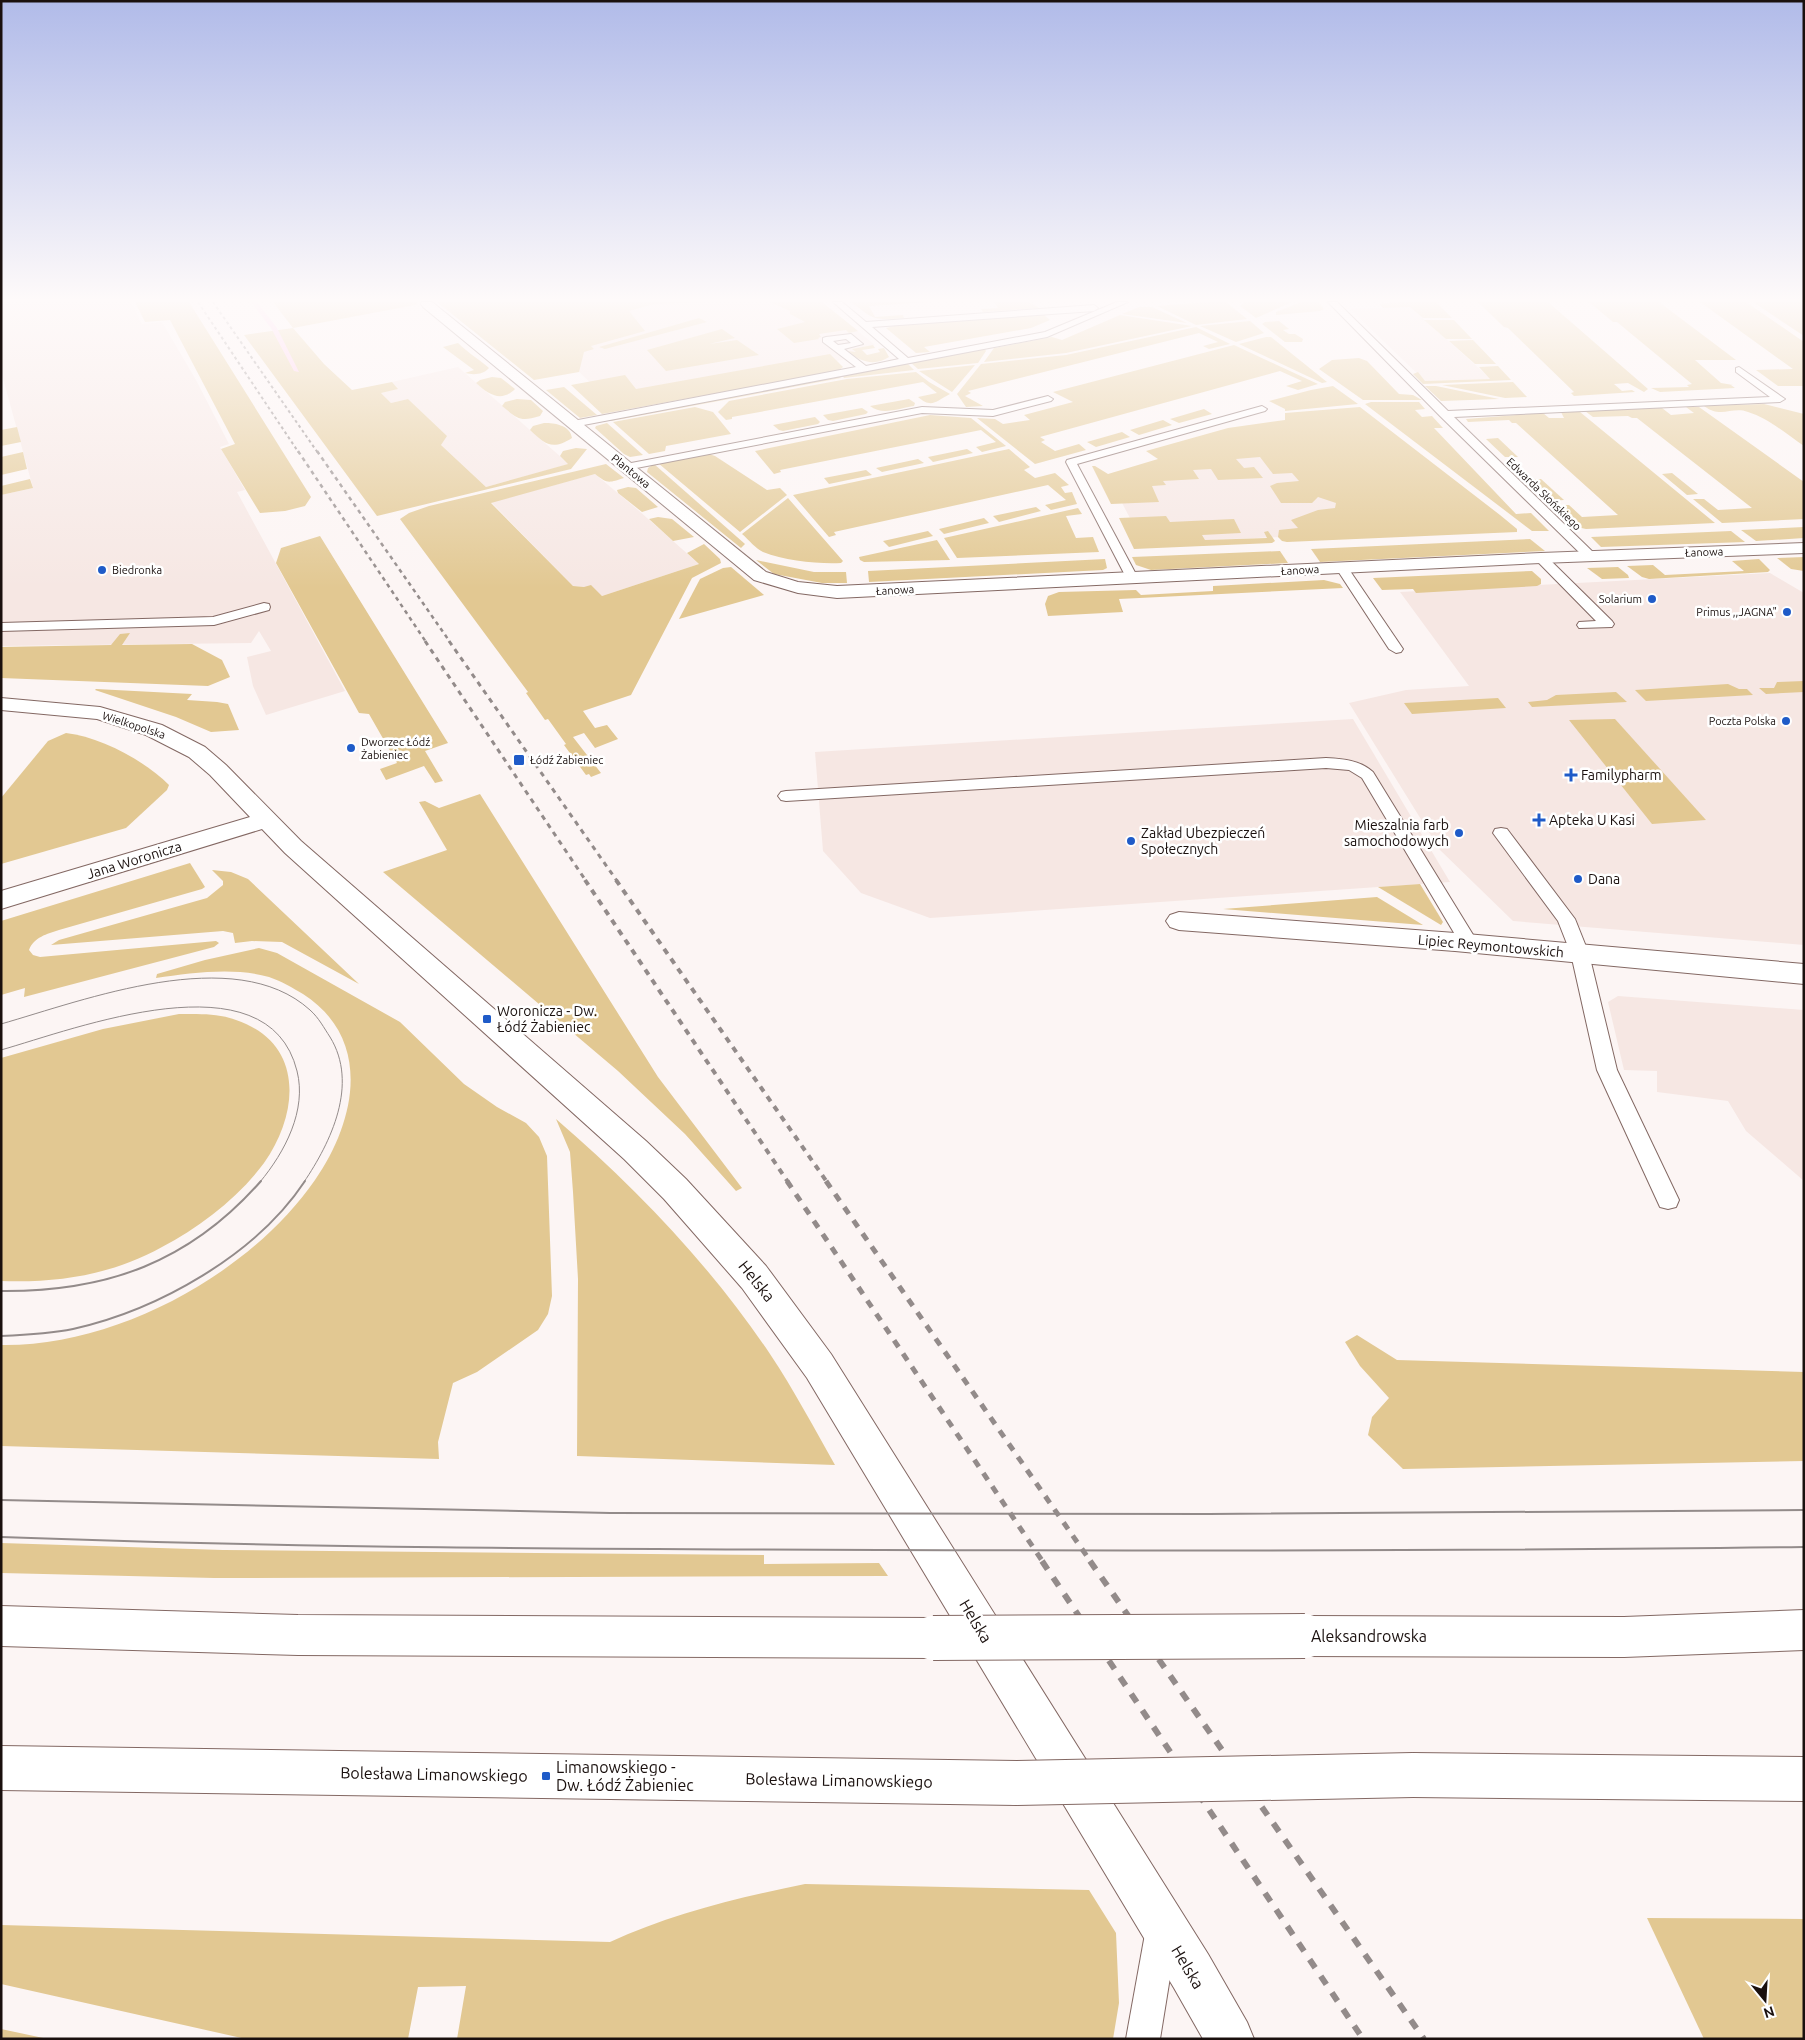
<svg xmlns="http://www.w3.org/2000/svg" width="1805" height="2040" font-family="Ubuntu,sans-serif">
	<style>
		.built { fill: #f6e7e3 }
		.green { fill: #e2c892 }
		.lines { fill: none; stroke-linecap: round; stroke-linejoin: round }
		.stream { fill: #ffc5eb; fill-rule: evenodd }
		.service-casing { stroke: #836863; stroke-width: 2 }
		.minor-casing { stroke: #836863; stroke-width: 2 }
		.tertiary-casing { stroke: #836863; stroke-width: 2 }
		.primary-casing { stroke: #836863; stroke-width: 2 }
		.service { fill: #fff; fill-rule: evenodd }
		.minor { fill: #fff; fill-rule: evenodd }
		.tertiary { fill: #fff; fill-rule: evenodd }
		.primary { fill: #fff; fill-rule: evenodd }
		.tram-far1 { stroke: #938b8a; stroke-width: 1 }
		.tram { stroke: #938b8a; stroke-width: 2 }
		.rail-far5 { stroke: #938b8a; stroke-width: 2; stroke-dasharray: 3 3; stroke-linecap: butt }
		.rail-far4 { stroke: #938b8a; stroke-width: 2.5; stroke-dasharray: 4 4; stroke-linecap: butt }
		.rail-far3 { stroke: #938b8a; stroke-width: 3; stroke-dasharray: 5 5; stroke-linecap: butt }
		.rail-far2 { stroke: #938b8a; stroke-width: 4; stroke-dasharray: 6 6; stroke-linecap: butt }
		.rail-far1 { stroke: #938b8a; stroke-width: 5; stroke-dasharray: 8 8; stroke-linecap: butt }
		.rail { stroke: #938b8a; stroke-width: 6; stroke-dasharray: 10 10; stroke-linecap: butt }
		.primary-bridge-casing { stroke: #836863; stroke-width: 46; stroke-linecap: butt }
		.primary-bridge { stroke: #fff; stroke-width: 44 }
		.poi-dot { fill: #1f5bc8; stroke: #fff; stroke-width: 2 }
		.labels { text-anchor: middle; stroke-width: 5; stroke-linejoin: round; paint-order: stroke }
		.far-street-label { font-size: 11px; fill: #1a100e; stroke: #fff }
		.far-poi-label { font-size: 11px; fill: #1a100e; stroke: #fff; text-anchor: start }
		.poi-label { font-size: 14px; fill: #1a100e; stroke: #fff; text-anchor: start }
		.street-label { font-size: 14px; fill: #1a100e; stroke: #fff }
		.near-street-label { font-size: 16px; fill: #1a100e; stroke: #fff }
		.near-poi-label { font-size: 16px; fill: #1a100e; stroke: #fff; text-anchor: start }
	</style>
	<rect width="100%" height="100%" fill="#fcf5f4"/>
	<g class="built">
		<polygon points="1,302 131,302 142,324 162,322 196,380 229,444 220,447 245,490 237,492 345,691 266,715 253,686 247,657 271,651 259,631 251,643 1,646 1,495 33,488 1,371"/>
		<polygon points="597,302 822,302 875,345 853,349 863,356 611,402 578,371"/>
		<polygon points="1410,307 1491,379 1425,381 1350,309"/>
		<polygon points="458,367 546,444 569,464 486,487 441,445 446,436 408,399 391,403 381,393 397,389 392,382"/>
		<polygon points="1282,428 1483,528 1143,543 1109,478"/>
		<polygon points="595,474 638,510 699,564 602,596 584,587 573,586 491,502"/>
		<polygon points="1770,573 1804,593 1804,945 1513,921 1440,850 1349,703 1406,690 1469,686 1400,592"/>
		<polygon points="1353,719 1450,882 930,918 861,893 823,851 815,752"/>
		<polygon points="1618,996 1804,1010 1804,1181 1746,1131 1728,1101 1657,1092 1657,1071 1624,1070 1608,1002"/>
	</g>
	<g class="green">
		<polygon points="135,302 189,302 311,497 305,506 285,511 260,513 221,449 235,444 170,320 145,322"/>
		<polygon points="273,302 418,302 415,305 293,328 324,364 352,390 392,382 398,389 381,393 391,403 408,399 447,436 441,445 486,487 568,464 560,456 563,451 576,448 587,449 571,469 377,516 244,335 293,328"/>
		<polygon points="437,302 706,302 654,304 629,311 645,331 591,346 594,349 584,352 579,372 534,380"/>
		<polygon points="770,302 822,302 858,331 849,333 846,330 819,334 821,337 818,338 819,339 794,343 777,329 805,322 790,314 790,311"/>
		<path d="M851,302h77l-59,4 6,11 28,-2 1,3c-31,2 -28,3 -53,-16z"/>
		<polygon points="994,302 1029,302 1039,308 983,312 981,309 998,308"/>
		<polygon points="1208,302 1226,302 1247,319 1196,325 1157,306"/>
		<polygon points="1244,302 1292,302 1256,318 1240,306"/>
		<polygon points="1301,302 1318,302 1324,309 1320,311 1276,315 1276,312"/>
		<polygon points="1398,302 1436,302 1452,318 1423,318 1410,307 1383,308 1379,304"/>
		<polygon points="1478,302 1548,302 1648,389 1644,392 1628,383 1614,384 1622,391 1632,390 1635,392 1574,396 1571,393 1574,392 1508,328 1504,327"/>
		<polygon points="1589,302 1659,302 1736,360 1695,360 1721,383 1733,385 1731,385 1735,388 1660,392 1651,388 1689,387 1687,385 1692,384 1617,322 1613,322"/>
		<polygon points="1700,302 1746,302 1804,342 1804,386 1778,386 1756,370 1793,369"/>
		<polygon points="1753,302 1804,302 1804,336"/>
		<polygon points="1139,307 1152,307 1187,323 1122,314"/>
		<polygon points="1044,315 1050,320 1031,328 924,347 930,352 916,353 886,328 894,326"/>
		<polygon points="1120,315 1192,326 1066,353 984,362 994,348 1052,337 1062,340"/>
		<polygon points="699,318 707,322 605,349 599,347"/>
		<polygon points="1424,320 1454,320 1472,339 1446,339"/>
		<polygon points="1250,321 1264,333 1236,342 1200,326"/>
		<polygon points="1279,321 1289,329 1283,330 1289,334 1295,334 1303,339 1302,342 1285,342 1262,324 1265,322"/>
		<polygon points="1196,327 1230,344 1209,349 1203,346 1218,342 1199,333 968,391 971,393 965,396 983,406 966,407 957,394 981,364 1066,355"/>
		<polygon points="722,329 735,338 709,344 737,340 759,355 666,371 647,350"/>
		<polygon points="1266,337 1271,337 1327,382 1322,383 1239,344"/>
		<polygon points="1473,340 1496,364 1475,364 1449,341"/>
		<path d="M458,343c10,10 21,16 31,25 -6,7 -16,7 -24,5l9,-3 -31,-23z"/>
		<path d="M873,345l2,3 -13,2 5,5 13,-3 -2,-3 6,-1 5,9c-15,10 -30,4 -42,-6l9,1 -4,-3z"/>
		<polygon points="1234,345 1318,384 1298,390 1286,386 1302,381 1280,371 1040,437 1045,440 1041,442 1055,451 1079,444 1086,450 1035,464 977,418 995,419 1003,424 1030,420 1024,415 1073,402 1053,392"/>
		<polygon points="985,349 986,351 978,363 918,369 911,363"/>
		<polygon points="830,354 843,367 838,371 602,414 571,385 625,375 636,389"/>
		<polygon points="1359,358 1367,361 1399,394 1413,395 1422,400 1363,400 1319,369 1332,360"/>
		<polygon points="908,364 914,370 844,378 842,375"/>
		<polygon points="975,365 952,392 919,371"/>
		<polygon points="1498,366 1511,380 1423,384 1413,374 1418,372 1425,381 1490,379 1479,367"/>
		<path d="M916,372l13,10 21,12c-14,7 -18,15 -32,3l19,-4 -14,-11 -191,35v2l-6,1 -8,-8 11,-11 118,-22z"/>
		<polygon points="838,376 841,378 611,421 608,418"/>
		<path d="M492,377l9,1 14,11c-14,14 -27,5 -39,-6l4,-3z"/>
		<polygon points="1513,382 1527,397 1505,398 1442,385"/>
		<polygon points="1333,386 1358,404 1285,411 1285,409 1269,401 1311,390"/>
		<polygon points="1425,386 1436,386 1499,399 1441,401"/>
		<polygon points="564,387 597,415 580,418 546,390"/>
		<path d="M517,399l14,1 12,11 -3,5c-20,6 -22,3 -38,-10l3,-4z"/>
		<path d="M909,399l6,4 -1,3c-14,2 -32,10 -44,0z"/>
		<polygon points="1371,402 1419,402 1425,409 1415,410 1422,417 1432,416 1443,428 1434,428 1516,514 1531,513 1549,531 1532,531 1365,404"/>
		<path d="M1764,404l40,10v32c-18,-12 -36,-28 -56,-34 -16,-6 -27,7 -44,-6z"/>
		<polygon points="695,407 713,412 731,434 666,446 665,451 649,454 613,422"/>
		<polygon points="1360,407 1500,515 1517,529 1517,532 1287,542 1282,541 1278,537 1279,530 1298,528 1291,520 1318,510 1335,508 1336,503 1318,497 1312,503 1281,503 1270,486 1277,483 1299,481 1292,473 1273,474 1260,457 1236,459 1244,468 1254,467 1263,478 1218,480 1211,469 1193,470 1199,479 1163,481 1166,485 1152,486 1159,502 1111,504 1092,466 1095,466 1108,474 1158,459 1146,451 1228,428 1285,420 1285,413"/>
		<polygon points="1686,407 1699,407 1804,482 1804,519 1722,523 1693,499 1704,499 1718,510 1752,508 1637,418 1632,418 1628,416 1593,417 1585,411 1662,408 1671,415 1694,413"/>
		<polygon points="862,408 868,412 866,414 833,421 828,420 823,415"/>
		<polygon points="1204,409 1212,414 1179,423 1170,419"/>
		<polygon points="1561,412 1580,412 1715,523 1586,529 1577,527 1555,506 1556,505 1569,505 1582,517 1618,515 1516,423 1512,423 1509,420 1468,422 1466,419 1543,413 1549,418 1564,418"/>
		<polygon points="930,415 971,418 1006,446 982,452 976,447 996,442 981,430 780,470 781,472 774,474 755,451"/>
		<polygon points="815,417 820,422 818,424 783,431 779,430 773,425"/>
		<polygon points="1163,420 1172,425 1139,435 1130,430"/>
		<path d="M544,423c11,0 26,2 28,15 -20,13 -27,6 -42,-8l3,-4z"/>
		<polygon points="607,423 643,455 630,457 624,454 595,428 596,426"/>
		<polygon points="17,427 21,442 1,446 1,430"/>
		<polygon points="1122,432 1130,437 1096,447 1087,442"/>
		<polygon points="1498,438 1518,457 1505,457 1486,439"/>
		<polygon points="967,449 973,453 933,462 928,457"/>
		<polygon points="1009,449 1030,467 1024,470 1035,478 1055,473 1069,485 1061,487 1065,493 1072,492 1077,504 1051,510 1045,505 1066,500 1048,485 834,532 836,535 829,537 793,495"/>
		<polygon points="23,452 27,469 1,475 1,457"/>
		<polygon points="709,454 715,456 767,490 780,488 787,495 740,532 658,463"/>
		<polygon points="918,459 924,463 882,472 876,468"/>
		<path d="M606,464l18,14c-16,5 -16,6 -29,-4l-104,29 82,83 11,1 7,-2 11,11 97,-32 -12,-11 17,-9 16,15 1,4 -29,15 -61,117 -48,16 12,17 12,-3 11,14 -23,9 -11,-15 -11,4 28,36 -10,4 -2,-3 -3,1 -22,-30 2,-1 -18,-25 -3,1 -19,-27 2,-1 -128,-173 9,-6 20,-7z"/>
		<polygon points="654,464 745,544 741,548 647,472 648,468"/>
		<polygon points="866,470 872,475 829,484 824,478"/>
		<polygon points="1672,473 1698,494 1687,495 1662,474"/>
		<polygon points="30,479 33,488 1,495 1,486"/>
		<polygon points="1527,479 1541,479 1564,500 1550,501"/>
		<polygon points="628,487 636,488 658,507 642,512 618,493 617,490"/>
		<path d="M788,498l55,63 -2,2c-23,1 -56,-2 -78,-11 -7,-3 -14,-12 -21,-18z"/>
		<polygon points="1036,507 1041,511 999,522 993,516"/>
		<polygon points="1078,508 1082,514 1066,516 1076,538 1093,537 1099,552 957,558 944,538"/>
		<polygon points="1166,516 1170,522 1234,519 1241,533 1202,535 1205,540 1267,538 1264,532 1268,531 1275,541 1272,543 1134,549 1119,518"/>
		<polygon points="658,517 672,519 694,537 673,541 649,519"/>
		<polygon points="984,518 989,523 944,534 939,529"/>
		<polygon points="1804,527 1804,538 1756,541 1741,530"/>
		<polygon points="928,531 933,536 889,547 883,541"/>
		<polygon points="1731,531 1745,542 1601,547 1591,537"/>
		<polygon points="320,536 448,743 425,751 443,781 435,783 424,766 386,780 380,769 397,763 369,714 359,713 276,563 281,548"/>
		<polygon points="1530,539 1545,551 1320,562 1311,549"/>
		<polygon points="937,540 950,560 864,562 860,560 859,557"/>
		<polygon points="1280,551 1288,563 1151,570 1136,565 1132,557"/>
		<polygon points="1804,557 1804,571 1791,569 1777,558"/>
		<polygon points="1105,559 1107,568 1103,570 869,582 868,571"/>
		<polygon points="1759,559 1770,570 1768,572 1649,579 1642,577 1627,566 1653,565 1665,575 1744,571 1732,561"/>
		<polygon points="756,560 814,572 846,572 847,583 822,583 774,574"/>
		<polygon points="731,567 764,595 679,619 700,579 723,568"/>
		<polygon points="1618,567 1628,575 1629,578 1602,579 1587,568"/>
		<polygon points="1532,571 1541,579 1541,584 1537,586 1416,593 1413,589 1382,590 1373,578"/>
		<polygon points="1324,580 1340,584 1343,588 1119,599 1123,612 1048,616 1045,604 1048,596 1059,592 1136,590 1141,595 1213,591 1213,586"/>
		<polygon points="130,633 122,645 192,644 222,660 230,677 208,686 1,678 1,647 111,645 120,634"/>
		<polygon points="1804,681 1804,692 1766,694 1759,688 1774,688 1777,682"/>
		<polygon points="1728,684 1739,689 1747,689 1753,695 1646,701 1635,690"/>
		<polygon points="96,689 192,694 187,700 217,702 228,704 239,730 211,732 176,717 95,690"/>
		<polygon points="1616,692 1627,702 1532,707 1528,702 1547,700 1556,695"/>
		<polygon points="1498,698 1506,708 1412,714 1404,703"/>
		<polygon points="1615,719 1706,820 1652,824 1569,720"/>
		<path d="M66,733c35,4 79,28 103,52l-2,5 -41,38 -125,36v-66l47,-57z"/>
		<polygon points="480,794 658,1077 742,1188 736,1191 685,1134 618,1071 383,872 447,850 419,802 425,801 439,808"/>
		<path d="M190,863l15,24 -3,2 -143,41c-12,4 -25,7 -30,20l4,5 7,2 176,-16 3,2 -5,4 -190,50 1,-9 -24,7v-74z"/>
		<polygon points="212,870 231,872 248,879 359,984 282,942 252,941 235,943 233,933 223,931 51,945 59,940 207,898 223,885 223,881"/>
		<polygon points="1420,884 1443,922 1441,925 1378,887"/>
		<polygon points="1377,897 1423,925 1223,909"/>
		<path d="M259,948l18,5 123,69 64,62 33,23 29,16 13,14 8,19 5,140 -4,18 -10,16 -61,42 -24,11 -15,59 1,17 -438,-13v-101c115,2 249,-71 314,-165 41,-59 58,-141 -12,-186 -10,-6 -22,-13 -34,-17 -36,-10 -77,-4 -113,1l1,-4 48,-14z"/>
		<path d="M179,1014c19,0 39,-1 57,6 68,23 64,92 28,143 -26,35 -64,64 -102,84 -51,28 -103,36 -161,34v-223l102,-29z"/>
		<path d="M556,1119c80,69 155,147 214,235 24,36 44,74 65,111l-258,-9 1,-177 -5,-87 -3,-40z"/>
		<polygon points="1357,1335 1397,1360 1804,1372 1804,1461 1403,1469 1368,1435 1372,1417 1389,1398 1360,1366 1345,1342"/>
		<polygon points="1,1543 223,1550 764,1555 764,1564 879,1563 888,1576 214,1578 1,1573"/>
		<path d="M805,1884l284,6 27,43 3,70 -6,36h-656l9,-53 -48,1 -10,52h-162l-245,-55v-59l609,17c60,-28 130,-45 195,-58z"/>
		<polygon points="1647,1918 1804,1919 1804,2039 1704,2039"/>
		<polygon points="1,2029 48,2039 1,2039"/>
	</g>
	<g class="lines">
		<polygon class="stream" points="251,302 257,302 277,328 299,372 294,371 271,328"/>
		<defs>
			<g id="service">
				<path d="M833,302h9l24,20 228,-17 4,3 -4,3 -222,16 36,31 137,-26 72,-30h11l-81,35 -474,90 -5,-3 5,-3 283,-54 -33,-25v-4l3,-1 25,-3 12,10 -19,5 22,17 33,-7zM846,339l5,4 -13,2 -5,-4z"/>
				<polygon points="1328,302 1337,302 1448,411 1770,397 1736,372 1736,368 1739,367 1785,399 1780,402 1454,417 1594,553 1596,556 1590,560 1586,559 1440,416"/>
				<polygon points="1048,396 1053,399 1051,401 993,416 922,413 626,470 621,467 626,464 922,407 993,410"/>
				<polygon points="1262,406 1267,409 1265,411 1077,464 1138,578 1132,582 1128,581 1066,462 1067,460"/>
				<polygon points="1541,554 1545,555 1612,621 1614,624 1612,627 1579,628 1577,625 1579,622 1596,621 1537,561 1535,558 1537,555"/>
				<polygon points="1342,564 1346,565 1403,649 1401,652 1396,653 1389,649 1336,568"/>
				<polygon points="264,603 269,604 270,607 269,610 214,625 1,631 1,623 213,617"/>
				<path d="M1326,758c17,1 34,2 47,14l102,166 3,5 -3,5 -6,1 -6,-1 -101,-170 -13,-8 -23,-2 -540,33 -5,-1 -3,-4 3,-4 5,-1z"/>
				<polygon points="1501,828 1507,829 1575,919 1589,954 1617,1070 1679,1200 1676,1207 1668,1209 1660,1207 1597,1070 1571,954 1558,921 1493,833 1495,829"/>
				<polygon points="1161,1918 1172,1923 1177,1934 1160,2039 1126,2039 1145,1934 1150,1923"/>
			</g>
			<g id="minor">
				<polygon points="422,302 432,302 766,572 798,582 837,586 1541,553 1804,543 1804,553 1541,563 837,598 798,593 754,580 423,307 421,304"/>
				<polygon points="1179,912 1455,933 1804,964 1804,984 1455,951 1179,930 1170,927 1166,921 1170,915"/>
			</g>
			<polygon id="tertiary" points="1,698 100,707 162,725 205,747 226,765 301,841 646,1141 686,1179 766,1266 831,1354 1208,1954 1247,2022 1254,2039 1203,2039 1174,1988 807,1378 742,1288 664,1199 624,1159 285,853 262,829 1,909 1,891 250,817 210,775 189,757 146,735 97,719 1,710"/>
			<g id="primary">
				<polygon points="1,1606 298,1615 933,1618 947,1624 953,1638 947,1652 933,1658 298,1655 1,1646"/>
				<polygon points="1804,1610 1804,1650 1624,1657 1305,1656 1291,1650 1285,1636 1291,1622 1305,1616 1624,1617"/>
				<polygon points="1,1746 1017,1761 1032,1768 1039,1783 1032,1798 1017,1805 1,1790"/>
				<polygon points="1413,1753 1804,1757 1804,1801 1413,1797 1398,1790 1391,1775 1398,1760"/>
			</g>
		</defs>
		<use href="#service" class="service-casing"/>
		<use href="#minor" class="minor-casing"/>
		<use href="#tertiary" class="tertiary-casing"/>
		<use href="#primary" class="primary-casing"/>
		<use href="#service" class="service"/>
		<use href="#minor" class="minor"/>
		<use href="#tertiary" class="tertiary"/>
		<use href="#primary" class="primary"/>
		<g class="tram-far1">
			<path d="M1,1024c84,-24 234,-82 309,-14 9,8 14,18 20,27 29,47 1,105 -26,145"/>
			<path d="M1,1050c74,-21 267,-96 296,21 10,39 -12,81 -37,111"/>
		</g>
		<g class="tram">
			<path d="M1,1291c106,1 189,-29 260,-110"/>
			<path d="M1,1336c24,-1 48,-2 72,-7 85,-19 183,-74 232,-148"/>
			<polyline points="1,1500 610,1513 1209,1514 1804,1510"/>
			<path d="M1,1537c293,11 586,12 879,13 308,1 616,1 924,-3"/>
		</g>
		<g class="rail-far5">
			<polyline points="198,302 299,453"/>
			<polyline points="213,302 318,453"/>
		</g>
		<g class="rail-far4">
			<polyline points="298,451 426,642"/>
			<polyline points="317,451 450,642"/>
		</g>
		<g class="rail-far3">
			<polyline points="425,641 586,881"/>
			<polyline points="449,641 617,881"/>
		</g>
		<g class="rail-far2">
			<polyline points="585,880 788,1182"/>
			<polyline points="616,880 827,1182"/>
		</g>
		<g class="rail-far1">
			<polyline points="787,1181 1043,1562"/>
			<polyline points="826,1181 1091,1562"/>
		</g>
		<g class="rail">
			<polyline points="1042,1561 1363,2039"/>
			<polyline points="1090,1561 1424,2039"/>
		</g>
		<defs>
			<g id="primary-bridge">
				<polyline points="933,1638 1305,1636"/>
				<polyline points="1017,1783 1413,1775"/>
			</g>
		</defs>
		<use href="#primary-bridge" class="primary-bridge-casing"/>
		<use href="#primary-bridge" class="primary-bridge"/>
	</g>
	<linearGradient id="sky" x2="0" y2="1"><stop stop-color="#b1bbe9"/><stop offset="0.51" stop-color="#fefafa"/><stop offset="1" stop-color="#fefafa" stop-opacity="0"/></linearGradient>
	<rect width="1805" height="588" fill="url(#sky)"/>
	<g class="poi-dot">
		<circle cx="102" cy="570" r="5"/>
		<circle cx="1652" cy="599" r="5"/>
		<circle cx="1787" cy="612" r="5"/>
		<circle cx="1786" cy="721" r="5"/>
		<circle cx="351" cy="748" r="5"/>
		<rect x="513" y="754" width="12" height="12" rx="2.5"/>
		<path d="M1568.5 767.5h5v5h5v5h-5v5h-5v-5h-5v-5h5z"/>
		<path d="M1536.5 812.5h5v5h5v5h-5v5h-5v-5h-5v-5h5z"/>
		<circle cx="1459" cy="833" r="5"/>
		<circle cx="1131" cy="841" r="5"/>
		<circle cx="1578" cy="879" r="5"/>
		<rect x="482" y="1014" width="10" height="10" rx="2.5"/>
		<rect x="541" y="1771" width="10" height="10" rx="2.5"/>
	</g>
	<g class="labels">
		<g class="far-street-label">
			<text transform="translate(631 471) rotate(39)" y="4">Plantowa</text>
			<text transform="translate(1544 494) rotate(44)" y="4">Edwarda Słońskiego</text>
			<text transform="translate(1704 552) rotate(-2)" y="4">Łanowa</text>
			<text transform="translate(1300 570) rotate(-3)" y="4">Łanowa</text>
			<text transform="translate(895 590) rotate(-3)" y="4">Łanowa</text>
			<text transform="translate(134 725) rotate(18)" y="4">Wielkopolska</text>
		</g>
		<g class="far-poi-label">
			<text x="112" y="574">Biedronka</text>
			<text x="1642" y="603" text-anchor="end">Solarium</text>
			<text x="1777" y="616" text-anchor="end">Primus ,,JAGNA"</text>
			<text x="1776" y="725" text-anchor="end">Poczta Polska</text>
			<text x="361" y="746">Dworzec Łódź<tspan x="361" dy="13">Żabieniec</tspan></text>
			<text x="530" y="764">Łódź Żabieniec</text>
		</g>
		<g class="poi-label">
			<text x="1581" y="780">Familypharm</text>
			<text x="1549" y="825">Apteka U Kasi</text>
			<text x="1449" y="830" text-anchor="end">Mieszalnia farb<tspan x="1449" dy="16">samochodowych</tspan></text>
			<text x="1141" y="838">Zakład Ubezpieczeń<tspan x="1141" dy="16">Społecznych</tspan></text>
			<text x="1588" y="884">Dana</text>
			<text x="497" y="1016">Woronicza - Dw.<tspan x="497" dy="16">Łódź Żabieniec</tspan></text>
		</g>
		<g class="street-label">
			<text transform="translate(134 860) rotate(-17)" y="5">Jana Woronicza</text>
			<text transform="translate(1491 946) rotate(5)" y="5">Lipiec Reymontowskich</text>
		</g>
		<g class="near-street-label">
			<text transform="translate(757 1281) rotate(51)" y="6">Helska</text>
			<text transform="translate(976 1621) rotate(59)" y="6">Helska</text>
			<text x="1369" y="1642">Aleksandrowska</text>
			<text transform="translate(434 1774) rotate(1)" y="6">Bolesława Limanowskiego</text>
			<text transform="translate(839 1780) rotate(1)" y="6">Bolesława Limanowskiego</text>
			<text transform="translate(1188 1967) rotate(59)" y="6">Helska</text>
		</g>
		<g class="near-poi-label">
			<text x="556" y="1773">Limanowskiego -<tspan x="556" dy="18">Dw. Łódź Żabieniec</tspan></text>
		</g>
	</g>
	<rect width="1805" height="2040" fill="none" stroke="#1a100e" stroke-width="5"/>
	<g transform="translate(1765 2000) rotate(162)" stroke="#ffffff" stroke-width="4" paint-order="stroke">
	<path d="M0-4L9 19L0 12L-9 19Z" fill="#1a100e"/>
	<text y="-8" font-size="14" font-weight="bold" text-anchor="middle" fill="#1a100e">N</text>
	</g>
</svg>
